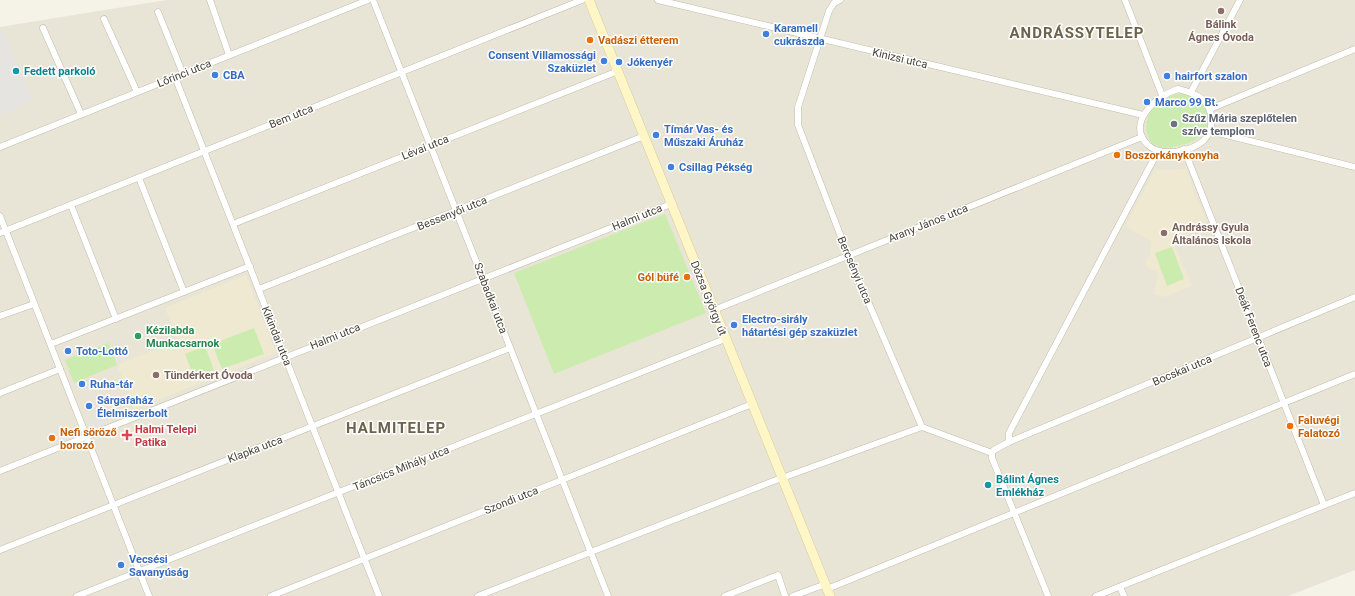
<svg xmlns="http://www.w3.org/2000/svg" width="1355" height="596" font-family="Roboto,sans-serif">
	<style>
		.residential { fill: #e9e5d6 }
		.education { fill: #efe9d1 }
		.green { fill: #cbecae }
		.parking { fill: #e6e4e0 }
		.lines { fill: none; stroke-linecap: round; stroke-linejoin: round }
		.minor-casing { stroke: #c1bbaa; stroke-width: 7 }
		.secondary-casing { stroke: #d8cc95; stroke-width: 10 }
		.minor { stroke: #fff; stroke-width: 6 }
		.secondary { stroke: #fff6c8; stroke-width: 9 }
		.education-dot { fill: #8d6e63; stroke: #fff; stroke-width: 1.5 }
		.shop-dot { fill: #3f7fe0; stroke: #fff; stroke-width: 1.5 }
		.food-dot { fill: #e8710a; stroke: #fff; stroke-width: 1.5 }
		.culture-dot { fill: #0f9aa8; stroke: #fff; stroke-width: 1.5 }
		.worship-dot { fill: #6b7280; stroke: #fff; stroke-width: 1.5 }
		.leisure-dot { fill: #2e9e5b; stroke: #fff; stroke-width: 1.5 }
		.health-dot { fill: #e0444e; stroke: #fff; stroke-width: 1.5 }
		.labels { text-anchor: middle; stroke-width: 3; stroke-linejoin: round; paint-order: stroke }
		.education-label { font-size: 11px; font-weight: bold; fill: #785e54; stroke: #fff; text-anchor: start }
		.shop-label { font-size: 11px; font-weight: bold; fill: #366cbe; stroke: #fff; text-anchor: start }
		.food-label { font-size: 11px; font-weight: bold; fill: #c56008; stroke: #fff; text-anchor: start }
		.street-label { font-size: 11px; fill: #494336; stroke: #fff }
		.culture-label { font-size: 11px; font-weight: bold; fill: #0d838f; stroke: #fff; text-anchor: start }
		.worship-label { font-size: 11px; font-weight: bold; fill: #5b616d; stroke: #fff; text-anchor: start }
		.leisure-label { font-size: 11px; font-weight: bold; fill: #27864d; stroke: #fff; text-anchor: start }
		.health-label { font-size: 11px; font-weight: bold; fill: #be3a42; stroke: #fff; text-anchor: start }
		.district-label { font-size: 15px; font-weight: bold; letter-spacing: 1px; fill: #6d634c; stroke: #fff }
	</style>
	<rect width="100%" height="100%" fill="#f5f2e8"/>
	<polygon class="residential" points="166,0 1355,0 1355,570 1288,596 0,596 0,27"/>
	<g class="education">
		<polygon points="1186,169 1208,226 1173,240 1192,286 1164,297 1154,294 1158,272 1145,266 1150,254 1151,241 1125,226 1155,170"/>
		<polygon points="246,275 276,353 135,409 117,365 178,340 165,308"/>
	</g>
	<g class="green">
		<path d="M1176,94c38,-3 48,44 2,52 -7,1 -12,3 -18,1 -20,-5 -15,-33 -4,-43 5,-5 13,-7 20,-10z"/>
		<polygon points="665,214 706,313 554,374 514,273"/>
		<polygon points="1172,247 1184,279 1167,286 1155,253"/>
		<polygon points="254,328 264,354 222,369 212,344"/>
		<polygon points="108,343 117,365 74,383 65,360"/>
		<polygon points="205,346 214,370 194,377 185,354"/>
	</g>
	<g class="parking">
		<polygon points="0,29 2,29 33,101 0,115"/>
		<polygon points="104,412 109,427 98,432 89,417 92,419 96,417 96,415"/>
	</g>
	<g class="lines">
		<defs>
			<g id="minor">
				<polyline points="210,0 229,55"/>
				<polyline points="373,0 608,596"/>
				<polyline points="658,0 1143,115"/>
				<polyline points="840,0 834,3 829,11 798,107 798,125 848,255 922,427 992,453"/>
				<polyline points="1125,0 1162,95"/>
				<polyline points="158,12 183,74"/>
				<polyline points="104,19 137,92"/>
				<polyline points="43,28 81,114"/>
				<polyline points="175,77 379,596"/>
				<path d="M1178,89c8,2 16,4 23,9 13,10 14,32 2,43 -12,11 -43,16 -55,4 -23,-22 9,-50 30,-56z"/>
				<polyline points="1191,92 1240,0"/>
				<polyline points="1210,109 1355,49"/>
				<polyline points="1210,131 1355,167"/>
				<polyline points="0,147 368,0"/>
				<polyline points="1184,149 1324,505"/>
				<polyline points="139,178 184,292"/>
				<polyline points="71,205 116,319"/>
				<polyline points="0,216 149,596"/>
				<polyline points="233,224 618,71"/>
				<polyline points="0,233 582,0"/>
				<polyline points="259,289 644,136"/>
				<polyline points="714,310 1142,137"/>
				<polyline points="0,316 34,304"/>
				<polyline points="51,344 250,266"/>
				<polyline points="0,393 60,369"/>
				<polyline points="1009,442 1009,433 1158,151"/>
				<polyline points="992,453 994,450 1009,442 1355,297"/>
				<polyline points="992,453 992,458 1048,596"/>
				<polyline points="0,471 671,204"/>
				<polyline points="0,550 510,348"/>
				<polyline points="1120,587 1124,596"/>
				<polyline points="827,589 1355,374"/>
				<polyline points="77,596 725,339"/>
				<polyline points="271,596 752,404"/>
				<polyline points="478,596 771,482 922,427"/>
				<polyline points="725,596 778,575 785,596"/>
				<polyline points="793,596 826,584"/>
				<polyline points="1096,596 1355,493"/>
			</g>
			<polyline id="secondary" points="589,0 830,596"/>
		</defs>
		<use href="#minor" class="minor-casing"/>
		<use href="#secondary" class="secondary-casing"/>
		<use href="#minor" class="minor"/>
		<use href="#secondary" class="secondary"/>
	</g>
	<g class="education-dot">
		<circle cx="1221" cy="11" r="4"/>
		<circle cx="1164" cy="233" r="4"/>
		<circle cx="156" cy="375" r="4"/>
	</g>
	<g class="shop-dot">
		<circle cx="766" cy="34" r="4"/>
		<circle cx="604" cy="61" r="4"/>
		<circle cx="619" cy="62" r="4"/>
		<circle cx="215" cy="75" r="4"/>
		<circle cx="1167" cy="76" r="4"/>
		<circle cx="1147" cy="102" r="4"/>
		<circle cx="656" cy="135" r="4"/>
		<circle cx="671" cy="167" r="4"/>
		<circle cx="734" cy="325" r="4"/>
		<circle cx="68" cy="351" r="4"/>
		<circle cx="82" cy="384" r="4"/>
		<circle cx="89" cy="406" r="4"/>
		<circle cx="121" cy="565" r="4"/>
	</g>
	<g class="food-dot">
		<circle cx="590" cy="40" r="4"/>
		<circle cx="1117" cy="155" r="4"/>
		<circle cx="687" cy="277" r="4"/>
		<circle cx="1290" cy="426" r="4"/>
		<circle cx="52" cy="438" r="4"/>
	</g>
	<g class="culture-dot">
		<circle cx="16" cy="71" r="4"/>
		<circle cx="988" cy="485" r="4"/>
	</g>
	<circle class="worship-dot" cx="1174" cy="124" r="4"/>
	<circle class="leisure-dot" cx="138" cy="336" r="4"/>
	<path class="health-dot" d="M125 429h4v4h4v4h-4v4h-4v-4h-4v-4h4z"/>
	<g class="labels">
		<g class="education-label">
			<text x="1221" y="28" text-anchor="middle">Bálink<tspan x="1221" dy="13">Ágnes Óvoda</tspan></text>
			<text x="1172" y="231">Andrássy Gyula<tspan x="1172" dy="13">Általános Iskola</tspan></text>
			<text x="164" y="379">Tündérkert Óvoda</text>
		</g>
		<g class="shop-label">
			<text x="774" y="32">Karamell<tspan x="774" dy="13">cukrászda</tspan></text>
			<text x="596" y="59" text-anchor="end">Consent Villamossági<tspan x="596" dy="13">Szaküzlet</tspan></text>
			<text x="627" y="66">Jókenyér</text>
			<text x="223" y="79">CBA</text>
			<text x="1175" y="80">hairfort szalon</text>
			<text x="1155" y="106">Marco 99 Bt.</text>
			<text x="664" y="133">Tímár Vas- és<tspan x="664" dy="13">Műszaki Áruház</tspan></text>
			<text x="679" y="171">Csillag Pékség</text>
			<text x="742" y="323">Electro-sirály<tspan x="742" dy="13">hátartési gép szaküzlet</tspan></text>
			<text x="76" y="355">Toto-Lottó</text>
			<text x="90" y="388">Ruha-tár</text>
			<text x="97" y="404">Sárgafaház<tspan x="97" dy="13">Élelmiszerbolt</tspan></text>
			<text x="129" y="563">Vecsési<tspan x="129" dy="13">Savanyúság</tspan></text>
		</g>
		<g class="food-label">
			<text x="598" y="44">Vadászi étterem</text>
			<text x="1125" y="159">Boszorkánykonyha</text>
			<text x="679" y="281" text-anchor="end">Gól büfé</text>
			<text x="1298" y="424">Faluvégi<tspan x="1298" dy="13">Falatozó</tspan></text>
			<text x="60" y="436">Nefi söröző<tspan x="60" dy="13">borozó</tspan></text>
		</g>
		<g class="street-label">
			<text transform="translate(900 58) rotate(13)" y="4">Kinizsi utca</text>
			<text transform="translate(184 73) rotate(-22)" y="4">Lőrinci utca</text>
			<text transform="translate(291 116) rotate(-22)" y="4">Bem utca</text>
			<text transform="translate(425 147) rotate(-22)" y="4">Lévai utca</text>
			<text transform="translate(452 213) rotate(-22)" y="4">Bessenyői utca</text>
			<text transform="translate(637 217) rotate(-22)" y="4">Halmi utca</text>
			<text transform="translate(928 223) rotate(-22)" y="4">Arany János utca</text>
			<text transform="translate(855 270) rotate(67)" y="4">Bercsényi utca</text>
			<text transform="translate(491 298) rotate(69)" y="4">Szabadkai utca</text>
			<text transform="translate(709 298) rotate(68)" y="4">Dózsa György út</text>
			<text transform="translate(1254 327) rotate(69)" y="4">Deák Ferenc utca</text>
			<text transform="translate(277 336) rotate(68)" y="4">Kikindai utca</text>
			<text transform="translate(335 336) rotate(-22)" y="4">Halmi utca</text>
			<text transform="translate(1182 370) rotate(-23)" y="4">Bocskai utca</text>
			<text transform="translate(255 449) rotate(-21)" y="4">Klapka utca</text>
			<text transform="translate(401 468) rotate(-22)" y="4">Táncsics Mihály utca</text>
			<text transform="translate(511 500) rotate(-22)" y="4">Szondi utca</text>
		</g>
		<g class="culture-label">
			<text x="24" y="75">Fedett parkoló</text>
			<text x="996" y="483">Bálint Ágnes<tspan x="996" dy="13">Emlékház</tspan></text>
		</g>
		<g class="worship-label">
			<text x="1182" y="122">Szűz Mária szeplőtelen<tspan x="1182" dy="13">szíve templom</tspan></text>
		</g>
		<g class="leisure-label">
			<text x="146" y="334">Kézilabda<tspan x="146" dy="13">Munkacsarnok</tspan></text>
		</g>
		<g class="health-label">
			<text x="135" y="433">Halmi Telepi<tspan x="135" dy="13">Patika</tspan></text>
		</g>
		<g class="district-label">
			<text x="1077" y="38">ANDRÁSSYTELEP</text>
			<text x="396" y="433">HALMITELEP</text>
		</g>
	</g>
</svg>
